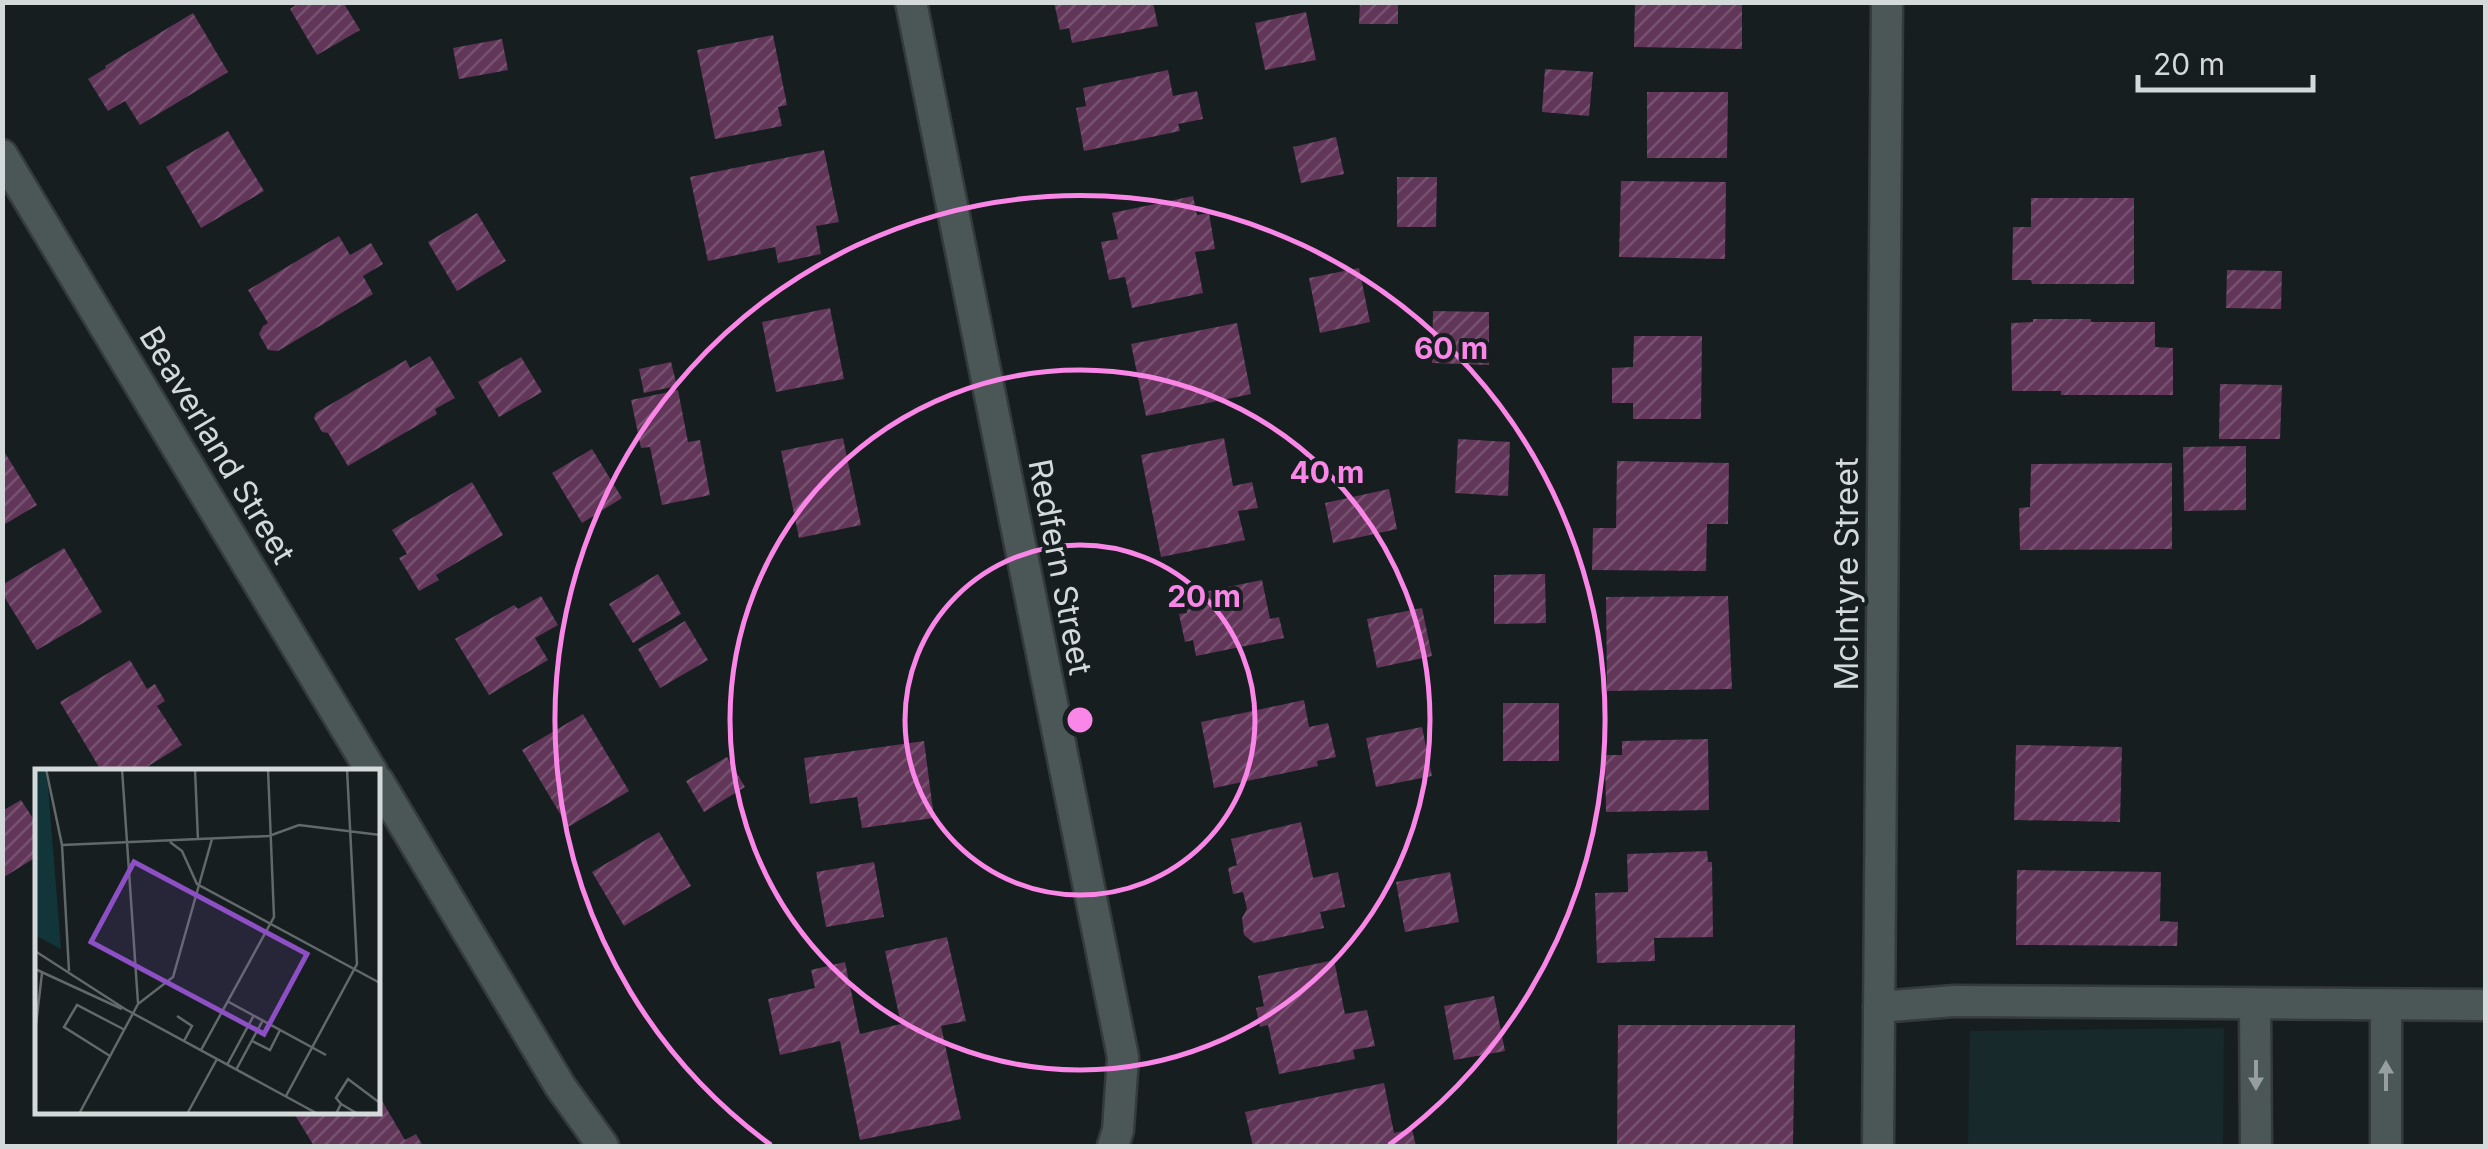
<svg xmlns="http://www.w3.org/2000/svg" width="2488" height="1149" font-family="Inter,sans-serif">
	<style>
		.built { fill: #18292b }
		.building { fill: url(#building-hatch) }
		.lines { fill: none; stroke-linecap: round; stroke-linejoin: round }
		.minor-casing { stroke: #353a3b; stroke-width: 35 }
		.minor { stroke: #4b5657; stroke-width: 30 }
		.oneway { fill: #969e9f }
		.ring { fill: none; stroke: #fa87e7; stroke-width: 5 }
		.labels { text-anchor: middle; stroke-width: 8; stroke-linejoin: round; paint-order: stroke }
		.street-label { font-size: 32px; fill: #d4d9da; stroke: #161e20 }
		.inset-road { fill: none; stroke: #62696a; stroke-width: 2.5 }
		.view { fill: #8d4fc4; fill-opacity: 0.15; stroke: #8d4fc4; stroke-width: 5 }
		.inset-edge { fill: none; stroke: #d4d9da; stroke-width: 5 }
		.centre { fill: #fa87e7; stroke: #161e20; stroke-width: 5 }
		.ring-label { font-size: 30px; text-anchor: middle; font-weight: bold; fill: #fa87e7; stroke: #161e20; stroke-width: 8; stroke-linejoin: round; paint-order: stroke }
	</style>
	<defs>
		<pattern id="building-hatch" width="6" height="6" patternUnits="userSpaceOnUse" patternTransform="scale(2.5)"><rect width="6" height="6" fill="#613659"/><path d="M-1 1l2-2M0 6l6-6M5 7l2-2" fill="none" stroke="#775270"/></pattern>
	</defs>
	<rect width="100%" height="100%" fill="#161e20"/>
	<polygon class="built" points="2224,1028 2223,1146 1968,1146 1970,1031"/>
	<g class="building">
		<polygon points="300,2 343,2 360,30 317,55 290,9"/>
		<polygon points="1054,2 1153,2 1158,26 1072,43 1069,28 1060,30"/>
		<polygon points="1360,2 1398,2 1398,24 1359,24"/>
		<polygon points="1635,2 1742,2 1742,49 1634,47"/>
		<polygon points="1306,12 1316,60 1265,70 1255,23"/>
		<polygon points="193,13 228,72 140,125 125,101 108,111 88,79 106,68 105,66"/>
		<polygon points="773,35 787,105 778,107 782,126 715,139 697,50"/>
		<polygon points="502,39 508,70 459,79 453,48"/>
		<polygon points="1545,69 1593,72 1589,116 1542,112"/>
		<polygon points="1168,70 1173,96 1197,91 1203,119 1178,124 1180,131 1084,151 1076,108 1086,106 1083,88"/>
		<polygon points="1647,92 1728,92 1727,158 1647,158"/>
		<polygon points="228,131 264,191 201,228 166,167"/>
		<polygon points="1336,137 1344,174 1301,183 1293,147"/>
		<polygon points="824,150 839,222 816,226 821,254 778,263 775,247 708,261 690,177"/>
		<polygon points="1397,177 1437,177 1436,227 1397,227"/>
		<polygon points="1621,181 1726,182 1725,259 1619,257"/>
		<polygon points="1193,196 1197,215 1209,213 1215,249 1195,252 1203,293 1132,308 1125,277 1109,280 1101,242 1118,239 1112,213"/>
		<polygon points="2031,198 2134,198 2134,284 2032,284 2031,280 2012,280 2013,227 2031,227"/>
		<polygon points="477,213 506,261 457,291 428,242"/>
		<polygon points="339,236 350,255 371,243 383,264 363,276 373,294 278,351 268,350 259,334 263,326 268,323 248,290"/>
		<polygon points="1359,268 1370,322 1320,333 1309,278"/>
		<polygon points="2227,270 2282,271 2281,309 2226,308"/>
		<polygon points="830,308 844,379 776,392 762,322"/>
		<polygon points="1433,311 1489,312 1489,365 1432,363"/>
		<polygon points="2033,319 2091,319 2091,322 2155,322 2155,347 2173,348 2173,395 2061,395 2061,391 2012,391 2011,323 2033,322"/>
		<polygon points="1237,323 1251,394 1146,416 1131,344"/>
		<polygon points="1634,336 1702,336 1701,419 1633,419 1633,403 1612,403 1612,368 1633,367"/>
		<polygon points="430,356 455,398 435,409 437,414 348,466 328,433 322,432 314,418 316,413 406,360 410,368"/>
		<polygon points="521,357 542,392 499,417 478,382"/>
		<polygon points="671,362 677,386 644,393 639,369"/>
		<polygon points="2220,384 2282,385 2280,439 2219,439"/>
		<polygon points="678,390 688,442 700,440 710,495 662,505 650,447 641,448 631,400"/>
		<polygon points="843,438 861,525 799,538 781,451"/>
		<polygon points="1224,438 1233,486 1252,482 1258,508 1238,511 1245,540 1161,557 1141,455"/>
		<polygon points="1458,439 1510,442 1508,496 1455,493"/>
		<polygon points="2246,446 2246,510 2184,511 2183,447"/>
		<polygon points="2,448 37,505 2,526"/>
		<polygon points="592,449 622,498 582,523 552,473"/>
		<polygon points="1617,461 1729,463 1728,524 1707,524 1706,571 1592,570 1593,528 1616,528"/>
		<polygon points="2172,463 2172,549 2020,550 2019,508 2030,507 2031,464"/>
		<polygon points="472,482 503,535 436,575 439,580 419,591 399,558 407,554 392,530"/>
		<polygon points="1389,489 1397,529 1333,543 1325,503"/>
		<polygon points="64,548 102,612 37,650 2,593 2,585"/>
		<polygon points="658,574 681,614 633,643 609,604"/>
		<polygon points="1545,574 1546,623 1494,624 1494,575"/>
		<polygon points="1262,580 1270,619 1279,617 1284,638 1196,656 1193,640 1185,642 1179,614 1187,613 1184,596"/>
		<polygon points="541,596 558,625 535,638 548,660 489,695 455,639 514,605 518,609"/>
		<polygon points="1728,596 1732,689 1607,691 1606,597"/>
		<polygon points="1422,608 1432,656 1377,668 1367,619"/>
		<polygon points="685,621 708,660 660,688 638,649"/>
		<polygon points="130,660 147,689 155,684 165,701 157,706 182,745 139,772 102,772 60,702"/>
		<polygon points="1304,700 1309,727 1328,723 1336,757 1317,761 1318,766 1214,788 1201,722"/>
		<rect x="1503" y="703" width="56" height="58"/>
		<polygon points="583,714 629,791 568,827 522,750"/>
		<polygon points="1422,727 1432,776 1376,787 1366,738"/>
		<polygon points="1708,739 1709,810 1606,812 1605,755 1622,755 1622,741"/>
		<polygon points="924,741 934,818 862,828 857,797 810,804 804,758"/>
		<polygon points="2016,745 2122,747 2120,822 2014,820"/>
		<polygon points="727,757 745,787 704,812 686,781"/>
		<polygon points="21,800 38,826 38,856 4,877 2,811"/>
		<polygon points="1301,822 1313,878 1338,872 1345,907 1320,912 1324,928 1254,943 1244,935 1242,918 1247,909 1243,892 1233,894 1228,868 1237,865 1231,839"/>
		<polygon points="659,832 691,886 624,926 592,872"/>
		<polygon points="1707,851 1708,862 1712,862 1713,937 1654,938 1655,961 1597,963 1595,893 1628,892 1627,854"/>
		<polygon points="874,862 884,917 826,927 816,872"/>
		<polygon points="2017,870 2161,872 2160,921 2178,922 2177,946 2016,945"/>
		<polygon points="1450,872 1459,922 1405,932 1396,882"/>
		<polygon points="947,937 966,1021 941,1026 961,1119 860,1140 840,1041 780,1055 768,999 815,988 811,970 845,962 860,1034 901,1024 885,951"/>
		<polygon points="1334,960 1345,1014 1367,1010 1375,1046 1353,1050 1355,1059 1279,1074 1268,1025 1260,1027 1256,1008 1264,1006 1258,976"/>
		<polygon points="1494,996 1505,1051 1454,1060 1444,1006"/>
		<polygon points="1618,1025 1795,1025 1793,1146 1617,1146"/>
		<polygon points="1384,1083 1394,1133 1412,1129 1416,1146 1253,1146 1245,1112"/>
		<polygon points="378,1094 405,1140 416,1134 423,1146 314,1146 293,1112 378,1112"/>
	</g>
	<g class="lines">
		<defs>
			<g id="minor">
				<polyline points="911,2 1123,1057 1118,1130 1113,1146"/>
				<polyline points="2,155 372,772"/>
				<polyline points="378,781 560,1086 603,1146"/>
				<polyline points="2255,1004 2256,1146"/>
				<polyline points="2386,1005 2386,1146"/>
				<polyline points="1879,1007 1954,1001 2486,1005"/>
				<polyline points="1878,1146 1887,2"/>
			</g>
		</defs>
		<use href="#minor" class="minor-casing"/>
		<use href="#minor" class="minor"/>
	</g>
	<defs><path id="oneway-solid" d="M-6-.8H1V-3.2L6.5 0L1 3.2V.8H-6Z" transform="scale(2.5)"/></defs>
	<g class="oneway">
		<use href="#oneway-solid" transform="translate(2256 1075) rotate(90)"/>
		<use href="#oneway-solid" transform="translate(2386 1076) rotate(-90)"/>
	</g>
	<g class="ring">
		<circle cx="1080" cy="720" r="175"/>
		<circle cx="1080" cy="720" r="350"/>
		<path d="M771 1145A525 525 0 1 1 1389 1145"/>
	</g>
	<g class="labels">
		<g class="street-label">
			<text transform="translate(217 445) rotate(59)" y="11">Beaverland Street</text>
			<text transform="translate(1060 567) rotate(79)" y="11">Redfern Street</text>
			<text transform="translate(1847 574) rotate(-90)" y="11">McIntyre Street</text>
		</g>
	</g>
	<g transform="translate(35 769)">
		<rect width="345" height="345" fill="#161e20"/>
		<path d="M0,0h9l4,17 13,163 -26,-14z" fill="#113539"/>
		<path class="inset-road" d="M11,0l16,76 7,126M87,0l16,234M160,0l3,71M135,73l12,9 15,33 183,99M27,76l207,-9 30,-11 81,10M0,182l90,58 193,105M0,200l87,40M192,232l99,54M142,247l15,10 -8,15M0,264l7,-60M217,272l18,9 10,-20M166,281l73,-133 -6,-148M75,287l-46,-29 13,-22 48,25M192,296l27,-50M201,301l27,-50M251,327l71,-132 -10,-195M306,335l-5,-6 12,-19 32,24M44,345l59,-110 35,-27 39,-138M152,345l30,-55M301,345l5,-10 17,10"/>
		<path class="view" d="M99,93l173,92 -43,80 -173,-92z"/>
		<rect width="345" height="345" class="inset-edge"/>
	</g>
	<circle cx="1080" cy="720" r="15" class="centre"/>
	<g class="ring-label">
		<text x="1451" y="359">60 m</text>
		<text x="1327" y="483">40 m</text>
		<text x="1204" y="607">20 m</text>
	</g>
	<rect width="2488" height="1149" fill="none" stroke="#d4d9da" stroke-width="10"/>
	<path d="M2138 75v15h175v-15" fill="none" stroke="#d4d9da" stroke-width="5"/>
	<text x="2153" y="75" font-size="30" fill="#d4d9da" stroke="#161e20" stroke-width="8" paint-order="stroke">20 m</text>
</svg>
